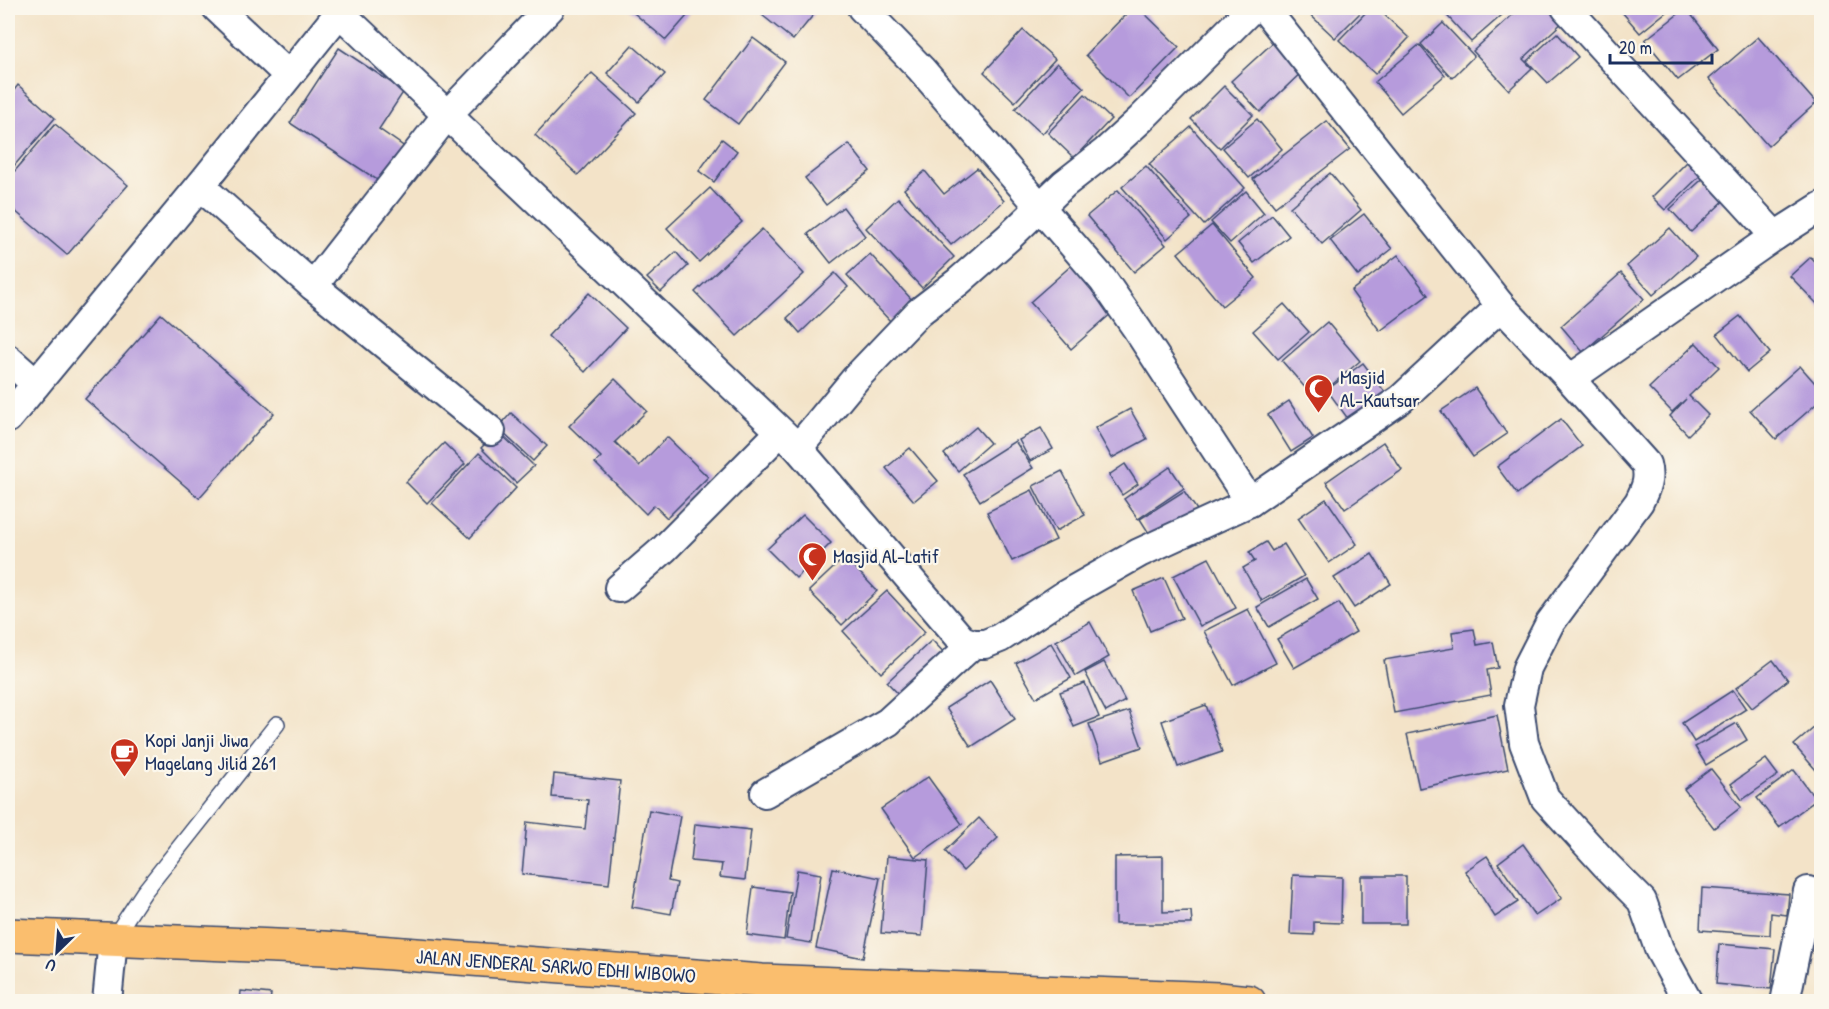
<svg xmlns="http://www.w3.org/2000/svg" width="1829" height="1009" font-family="'Patrick Hand',sans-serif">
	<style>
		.building { fill: #b69bdc }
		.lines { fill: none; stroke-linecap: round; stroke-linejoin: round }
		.service-casing { stroke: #3b4a6e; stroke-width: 18 }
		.minor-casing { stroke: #3b4a6e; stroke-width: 32 }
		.primary-casing { stroke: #3b4a6e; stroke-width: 36 }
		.service { stroke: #fff; stroke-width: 15 }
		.minor { stroke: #fff; stroke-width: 28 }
		.primary { stroke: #fabe6e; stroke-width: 33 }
		.labels { text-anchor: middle; stroke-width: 4.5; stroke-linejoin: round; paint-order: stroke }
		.poi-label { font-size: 20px; fill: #1b2f5e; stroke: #fbf7ec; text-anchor: start }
		.street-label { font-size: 20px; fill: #1b2f5e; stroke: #fbf7ec }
	</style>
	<rect width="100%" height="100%" fill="#fbf7ec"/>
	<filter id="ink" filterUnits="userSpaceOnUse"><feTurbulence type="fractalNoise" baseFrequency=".0167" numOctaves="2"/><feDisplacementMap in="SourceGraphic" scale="12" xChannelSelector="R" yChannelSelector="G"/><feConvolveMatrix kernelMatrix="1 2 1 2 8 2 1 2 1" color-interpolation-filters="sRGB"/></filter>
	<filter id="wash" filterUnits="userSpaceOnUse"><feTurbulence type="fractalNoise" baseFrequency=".008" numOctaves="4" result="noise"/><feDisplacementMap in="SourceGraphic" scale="24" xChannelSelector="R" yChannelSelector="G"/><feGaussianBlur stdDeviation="1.35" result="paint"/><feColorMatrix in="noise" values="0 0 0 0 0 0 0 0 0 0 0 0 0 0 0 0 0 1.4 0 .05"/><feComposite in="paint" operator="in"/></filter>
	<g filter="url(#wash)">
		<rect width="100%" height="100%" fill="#f3e3c8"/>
		<g id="blocks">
			<g class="building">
				<polygon points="628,8 694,8 666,40"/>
				<polygon points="768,8 819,8 793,40 762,15"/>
				<polygon points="1132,8 1139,8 1179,47 1129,98 1086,55"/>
				<polygon points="1303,8 1365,8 1335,38"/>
				<polygon points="1370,8 1377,8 1409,38 1375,74 1339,40"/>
				<polygon points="1440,8 1510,8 1471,42"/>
				<polygon points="1520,8 1555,8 1566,19 1523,59 1532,68 1509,90 1473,51"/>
				<polygon points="1627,8 1671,8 1640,33 1622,12"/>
				<polygon points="1686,8 1718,49 1678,80 1645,40"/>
				<polygon points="1443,23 1474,56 1452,78 1421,44"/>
				<polygon points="1023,30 1055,59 1015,102 984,72"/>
				<polygon points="1557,33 1578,57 1548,83 1527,61"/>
				<polygon points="1280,36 1308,66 1260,112 1231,81"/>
				<polygon points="1758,37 1816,103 1768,146 1709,79"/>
				<polygon points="753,38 785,62 738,124 706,100"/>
				<polygon points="632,45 665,74 639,102 607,73"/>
				<polygon points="1419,45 1445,75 1401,113 1375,82"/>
				<polygon points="339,48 404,91 379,129 409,150 385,185 290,123"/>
				<polygon points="1057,63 1084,88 1042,134 1015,109"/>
				<polygon points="592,73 636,113 578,175 535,135"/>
				<polygon points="18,85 55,118 8,173 8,98"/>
				<polygon points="1224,86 1253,115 1220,148 1191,119"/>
				<polygon points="1085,94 1111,119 1074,158 1048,133"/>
				<polygon points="1257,119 1282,149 1249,178 1223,148"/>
				<polygon points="1327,121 1350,149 1275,207 1253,179"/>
				<polygon points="55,124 128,185 67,255 8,205 8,179"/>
				<polygon points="1191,127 1245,188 1204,225 1149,164"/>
				<polygon points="722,139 737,151 714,182 699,171"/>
				<polygon points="849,144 870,171 826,205 805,178"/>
				<polygon points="1691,158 1705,171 1665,210 1652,197"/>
				<polygon points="1146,166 1191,218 1167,239 1122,187"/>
				<polygon points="977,168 1004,201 951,245 904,189 925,171 944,194"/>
				<polygon points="1711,171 1732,193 1691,232 1670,209"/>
				<polygon points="1330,173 1361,210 1322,244 1290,207"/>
				<polygon points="710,188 742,222 699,262 667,228"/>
				<polygon points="1118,190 1166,245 1134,272 1087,216"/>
				<polygon points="1246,191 1264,213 1230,243 1211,222"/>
				<polygon points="898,198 954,257 922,288 866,228"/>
				<polygon points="843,207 865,236 831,263 808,234"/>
				<polygon points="1364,214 1392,249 1358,276 1330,240"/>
				<polygon points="1272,215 1289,236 1254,263 1238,243"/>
				<polygon points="1212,225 1256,278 1222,306 1178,253"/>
				<polygon points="1670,228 1696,257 1653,295 1627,266"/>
				<polygon points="762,229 804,274 737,336 695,292"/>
				<polygon points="676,252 688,266 661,292 647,278"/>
				<polygon points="870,254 913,301 891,322 847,275"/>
				<polygon points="1398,255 1428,295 1380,331 1351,291"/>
				<polygon points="1811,257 1822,269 1822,309 1790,276"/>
				<polygon points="1073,264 1114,311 1071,349 1030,302"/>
				<polygon points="835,273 848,287 800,333 787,318"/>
				<polygon points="1621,273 1644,299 1583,352 1561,326"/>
				<polygon points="589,293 626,328 585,372 548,336"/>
				<polygon points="1284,304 1309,332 1278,359 1253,331"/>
				<polygon points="161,314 274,413 199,498 85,399"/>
				<polygon points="1740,316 1770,353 1747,372 1717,334"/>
				<polygon points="1327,322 1360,361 1315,399 1282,361"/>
				<polygon points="1696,343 1719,367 1689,396 1708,415 1688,435 1670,416 1686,399 1672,412 1649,388"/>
				<polygon points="1363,363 1388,396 1351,423 1327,390"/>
				<polygon points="1800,366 1822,391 1822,399 1776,439 1750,410"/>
				<polygon points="615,379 647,411 615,442 639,466 667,437 708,477 667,518 654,505 646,514 595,463 601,457 569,426"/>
				<polygon points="1475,388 1507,434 1473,457 1441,411"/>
				<polygon points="1289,401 1313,438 1291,452 1268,415"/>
				<polygon points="1130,409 1147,439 1112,458 1095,428"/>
				<polygon points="511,413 547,446 533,461 498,428"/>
				<polygon points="1561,419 1582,446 1517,494 1497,467"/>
				<polygon points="976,427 990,443 958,471 944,454"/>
				<polygon points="1041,428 1053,449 1030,461 1019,440"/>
				<polygon points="498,431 534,466 516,483 481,448"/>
				<polygon points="1015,441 1033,468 980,501 963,474"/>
				<polygon points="1383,442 1402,470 1345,509 1326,482"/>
				<polygon points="444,443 465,464 427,503 406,482"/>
				<polygon points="910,448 938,481 914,501 886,468"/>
				<polygon points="479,453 516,488 470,538 432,503"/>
				<polygon points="1125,464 1138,484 1122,495 1109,475"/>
				<polygon points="1170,467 1184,488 1138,519 1124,499"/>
				<polygon points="1062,471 1085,515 1056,531 1033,486"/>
				<polygon points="1032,490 1056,540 1012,561 987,512"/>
				<polygon points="1184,491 1197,510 1152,538 1140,519"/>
				<polygon points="1326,499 1357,544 1329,563 1298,518"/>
				<polygon points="803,515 831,543 796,578 767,549"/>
				<polygon points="1266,542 1272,551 1284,544 1304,576 1262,601 1243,568 1255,561 1249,552"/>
				<polygon points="1372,554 1391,584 1354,608 1334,578"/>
				<polygon points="845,557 877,591 842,625 809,591"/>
				<polygon points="1209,558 1236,608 1200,626 1173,576"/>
				<polygon points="1164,578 1182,618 1150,631 1133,591"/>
				<polygon points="1306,579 1318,599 1269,627 1257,607"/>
				<polygon points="887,591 925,632 881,673 843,631"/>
				<polygon points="1339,603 1356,632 1294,668 1277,639"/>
				<polygon points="1248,609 1276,663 1233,685 1204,631"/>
				<polygon points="1090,622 1109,657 1076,676 1056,641"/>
				<polygon points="1474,629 1477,645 1493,642 1498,668 1487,670 1491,695 1394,713 1384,660 1454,648 1452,632"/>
				<polygon points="932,640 950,659 905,701 887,682"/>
				<polygon points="1051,643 1071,678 1036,698 1016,663"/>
				<polygon points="1773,660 1788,680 1752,708 1736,688"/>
				<polygon points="1104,662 1125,701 1106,712 1085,672"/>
				<polygon points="990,680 1015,719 971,747 946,708"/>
				<polygon points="1085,683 1099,717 1074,727 1060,692"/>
				<polygon points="1733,690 1746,709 1694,742 1682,723"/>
				<polygon points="1206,705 1222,752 1178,767 1162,721"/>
				<polygon points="1129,711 1142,747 1102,761 1089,724"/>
				<polygon points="1497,715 1508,769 1419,788 1407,734"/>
				<polygon points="1822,721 1822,766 1816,770 1794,745"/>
				<polygon points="1737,723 1747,740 1706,765 1695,747"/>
				<polygon points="1766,759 1778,775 1742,800 1731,784"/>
				<polygon points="1711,769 1741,807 1714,828 1684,789"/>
				<polygon points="1794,770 1816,800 1779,827 1757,798"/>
				<polygon points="554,774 620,781 609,884 522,874 527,822 585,829 588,800 552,797"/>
				<polygon points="928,777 962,824 915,857 881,809"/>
				<polygon points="649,810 680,816 668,881 677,883 671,914 632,907"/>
				<polygon points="979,818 998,838 963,871 945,851"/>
				<polygon points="695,824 751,830 745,880 720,877 722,864 691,861"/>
				<polygon points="1523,844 1562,898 1535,916 1498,863"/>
				<polygon points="887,856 928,860 922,936 881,933"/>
				<polygon points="1163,856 1163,912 1191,911 1192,924 1115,924 1115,857"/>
				<polygon points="1487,856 1518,902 1495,917 1465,871"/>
				<polygon points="833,868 880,878 863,958 816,948"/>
				<polygon points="797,870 821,874 811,943 786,939"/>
				<polygon points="1293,875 1342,877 1341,923 1314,922 1314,935 1290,934"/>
				<rect x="1361" y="876" width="45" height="48"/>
				<polygon points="753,887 790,892 784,940 747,935"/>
				<polygon points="1702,888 1789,894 1787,915 1771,913 1770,935 1700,930"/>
				<polygon points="1719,944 1775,949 1771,989 1716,984"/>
				<polygon points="241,991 271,994 270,1002 240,1002"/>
			</g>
		</g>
	</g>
	<g filter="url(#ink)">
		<use href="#blocks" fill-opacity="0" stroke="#3b4a6e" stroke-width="1.5"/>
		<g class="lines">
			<defs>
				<polyline id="service" points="113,939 144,892 277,724"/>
				<g id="minor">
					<polyline points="217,8 288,75"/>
					<polyline points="862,8 921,69 1103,280 1137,329 1250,502"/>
					<path d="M1264,8l237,298 69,73 76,85c4,15 0,24 -7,38l-89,121 -23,45 -8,37 5,38 21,55 61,67 36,36 17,48 29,53"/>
					<polyline points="1566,8 1775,236 1570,379"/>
					<polyline points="339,12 798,448 962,640 973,644 985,644 1000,638 1065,595 1139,553 1250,502 1401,399 1501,306"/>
					<polyline points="200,186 313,286 491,431"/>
					<polyline points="1775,236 1822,206"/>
					<polyline points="313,286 446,116 550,8"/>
					<polyline points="8,359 36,384"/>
					<polyline points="8,418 200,186 343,8"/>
					<polyline points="798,448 856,378 919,312 958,282 1009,237 1064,184 1105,152 1141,119 1252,8"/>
					<polyline points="619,588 664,549 780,432"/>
					<polyline points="765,793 888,722 973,644"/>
					<polyline points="107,1002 113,939"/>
					<polyline points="1785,1002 1808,891"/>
				</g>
				<polyline id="primary" points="8,935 324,948 762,981 1219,999 1249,1002"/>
			</defs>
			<use href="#service" class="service-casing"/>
			<use href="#minor" class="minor-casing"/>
			<use href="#primary" class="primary-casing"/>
			<use href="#service" class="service"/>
			<use href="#minor" class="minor"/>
			<use href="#primary" class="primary"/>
		</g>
	</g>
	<defs>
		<symbol id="mosque-pin" viewBox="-11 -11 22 30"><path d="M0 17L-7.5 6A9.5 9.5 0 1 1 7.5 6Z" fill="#c8321e" stroke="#fbf7ec"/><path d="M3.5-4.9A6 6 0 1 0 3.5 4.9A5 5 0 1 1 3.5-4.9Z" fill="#fff"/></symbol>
		<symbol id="cafe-pin" viewBox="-11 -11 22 30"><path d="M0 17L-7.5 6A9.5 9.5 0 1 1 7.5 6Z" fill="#c8321e" stroke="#fbf7ec"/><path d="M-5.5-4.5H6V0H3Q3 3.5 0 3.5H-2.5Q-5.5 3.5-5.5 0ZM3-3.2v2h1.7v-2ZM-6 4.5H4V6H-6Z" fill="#fff"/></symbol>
	</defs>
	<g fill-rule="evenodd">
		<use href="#mosque-pin" x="1302" y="372" width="33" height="45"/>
		<use href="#mosque-pin" x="796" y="540" width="33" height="45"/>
		<use href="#cafe-pin" x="108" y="736" width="33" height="45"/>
	</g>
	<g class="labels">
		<g class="poi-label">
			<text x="1340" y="384">Masjid<tspan x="1340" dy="23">Al-Kautsar</tspan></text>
			<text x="833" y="563">Masjid Al-Latif</text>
			<text x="145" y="747">Kopi Janji Jiwa<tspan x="145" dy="23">Magelang Jilid 261</tspan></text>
		</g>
		<g class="street-label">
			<text transform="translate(556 966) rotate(4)" y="7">JALAN JENDERAL SARWO EDHI WIBOWO</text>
		</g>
	</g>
	<rect width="1829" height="1009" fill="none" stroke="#fbf7ec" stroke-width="30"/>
	<g transform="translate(57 952) rotate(205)" stroke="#fbf7ec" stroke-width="4.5" paint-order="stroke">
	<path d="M0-4.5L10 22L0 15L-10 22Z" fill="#1b2f5e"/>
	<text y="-9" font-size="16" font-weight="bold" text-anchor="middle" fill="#1b2f5e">U</text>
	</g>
	<path d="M1610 54v9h102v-9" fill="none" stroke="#1b2f5e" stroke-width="3"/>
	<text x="1619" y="54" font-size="18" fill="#1b2f5e" stroke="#fbf7ec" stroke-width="4.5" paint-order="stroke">20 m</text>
</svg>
